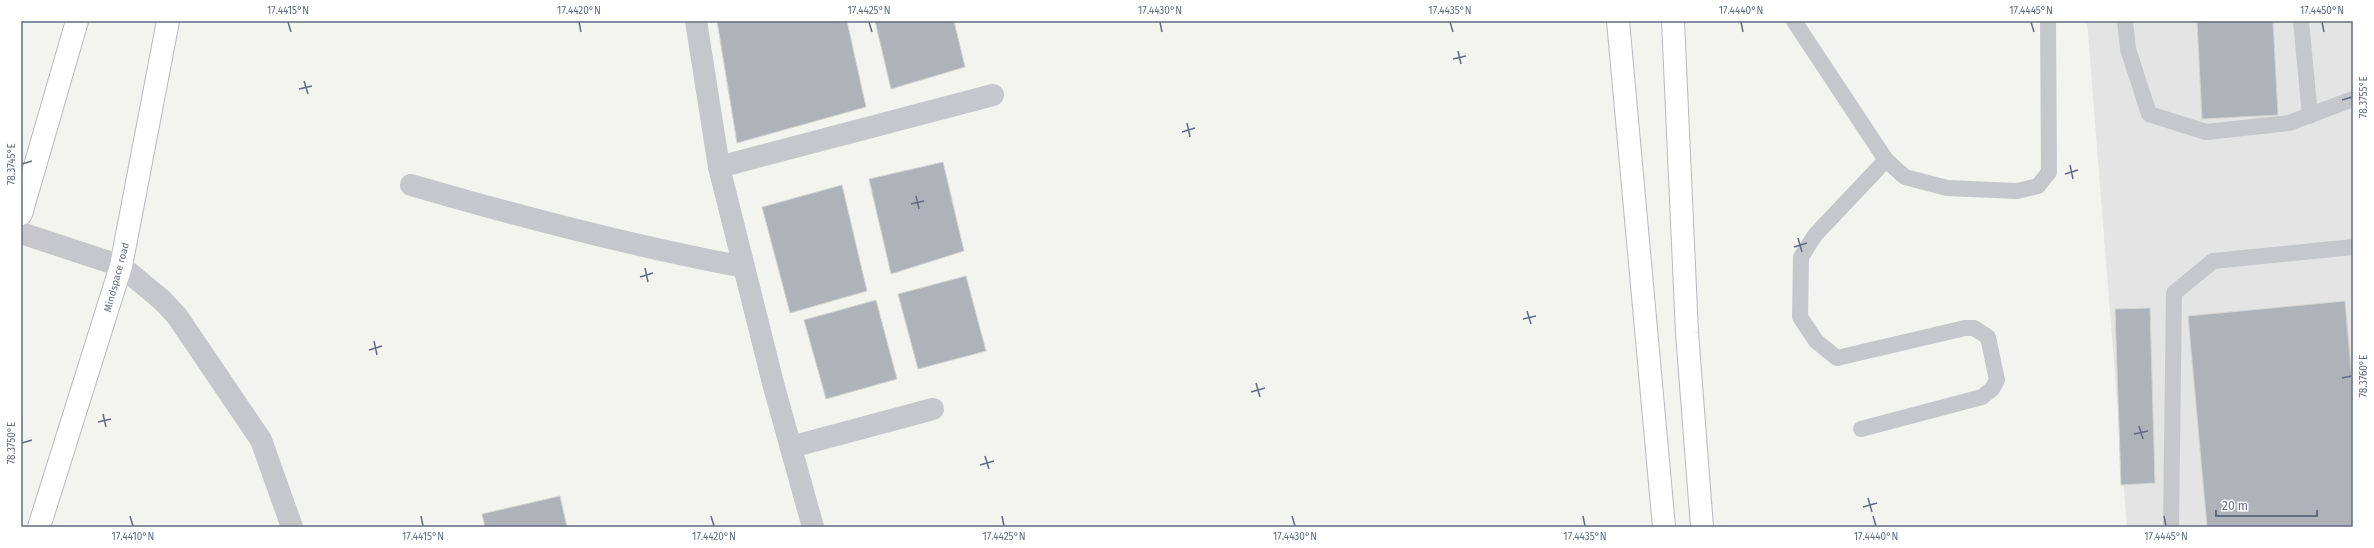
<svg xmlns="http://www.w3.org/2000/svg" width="2374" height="548" font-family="'Fira Sans',sans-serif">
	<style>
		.built { fill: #e3e4e3 }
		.building { fill: #aeb2b9; stroke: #d4d5d2 }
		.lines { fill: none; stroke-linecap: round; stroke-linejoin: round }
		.secondary-casing { stroke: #b7babf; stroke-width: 24 }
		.lane { stroke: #c5c7cb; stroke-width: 16 }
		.street { stroke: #c5c7cb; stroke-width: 22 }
		.secondary { stroke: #fff; stroke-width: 22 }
		.ticks { fill: none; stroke: #626c81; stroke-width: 1.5 }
		.labels { text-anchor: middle; stroke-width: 4; stroke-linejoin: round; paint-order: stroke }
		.street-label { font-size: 10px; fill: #626c81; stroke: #fff }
		.neatline { fill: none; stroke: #626c81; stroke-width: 1.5 }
		.ticks-label { font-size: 10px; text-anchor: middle; fill: #626c81 }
	</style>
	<rect width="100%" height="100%" fill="#f3f4ef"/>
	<polygon class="built" points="2087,21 2353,21 2353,527 2127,527"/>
	<g class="building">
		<polygon points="717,21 847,21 866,107 737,143"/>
		<polygon points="875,21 954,21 965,67 891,89"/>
		<polygon points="2197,21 2273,21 2278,115 2202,119"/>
		<polygon points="943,162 964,251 891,274 869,179"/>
		<polygon points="842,185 867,291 790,313 762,207"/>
		<polygon points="966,276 986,351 918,369 898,294"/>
		<polygon points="876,300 897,379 826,399 804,320"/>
		<polygon points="2345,301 2353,391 2353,527 2207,527 2188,316"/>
		<polygon points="2150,308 2155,483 2121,485 2115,309"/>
		<polygon points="560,496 567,527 485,527 482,514"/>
	</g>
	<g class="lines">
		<defs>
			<g id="secondary">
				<polyline points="1618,21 1664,527"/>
				<polyline points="1673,21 1687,333 1702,527"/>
				<polyline points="21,214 77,21"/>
				<polyline points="39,527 121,266 168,21"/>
			</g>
		</defs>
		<use href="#secondary" class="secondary-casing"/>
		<g class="lane">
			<polyline points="1794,21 1886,160 1905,177 1947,188 2017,191 2038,186 2049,172 2048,21"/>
			<polyline points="2125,21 2128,49 2149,114 2206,132 2289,123 2353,99"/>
			<polyline points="2301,21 2310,116"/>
			<polyline points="1861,429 1982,397 1992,389 1997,380 1988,337 1974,328 1965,328 1837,358 1816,341 1800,317 1801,257 1815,235 1886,160"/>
			<polyline points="2171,527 2174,293 2213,261 2353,247"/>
		</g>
		<g class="street">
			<polyline points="696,21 719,167 774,387 813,527"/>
			<polyline points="719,167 993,95"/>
			<path d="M411,185c110,32 221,61 333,82"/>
			<polyline points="21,233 121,266 162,300 177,316 261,440 292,527"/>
			<polyline points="791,447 933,409"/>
		</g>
		<use href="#secondary" class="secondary"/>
	</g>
	<path class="ticks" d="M288,22l3,10M579,22l2,10M869,22l3,10M1160,22l2,10M1450,22l3,10M1741,22l2,10M2031,22l3,10M2322,22l2,10M1458,51l3,13M1453,59l13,-3M304,81l4,13M299,89l13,-3M2342,100l10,-3M1187,123l3,14M1182,132l13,-4M22,164l10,-3M2070,165l3,14M2065,174l13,-4M916,196l3,13M911,204l13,-3M1798,238l4,14M1794,247l13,-4M645,268l3,14M640,277l13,-4M1527,311l4,13M1523,319l13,-3M374,341l3,14M369,350l13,-4M2342,378l10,-2M1256,383l4,14M1251,392l14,-4M103,414l3,13M98,422l13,-3M2139,426l4,13M2134,434l14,-3M22,443l10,-3M985,456l4,13M980,465l14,-4M1868,498l4,14M1863,507l14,-4M130,516l3,10M421,516l2,10M711,516l3,10M1002,516l2,10M1292,516l3,10M1583,516l2,10M1873,516l3,10M2164,516l2,10"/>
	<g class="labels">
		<g class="street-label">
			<text transform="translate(116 277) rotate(-75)" y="4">Mindspace road</text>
		</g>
	</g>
	<rect width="2374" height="548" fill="none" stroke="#ffffff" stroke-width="44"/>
	<path d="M2216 510v6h101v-6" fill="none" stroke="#626c81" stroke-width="2"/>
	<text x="2222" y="510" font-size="12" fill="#626c81" stroke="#ffffff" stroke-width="3" paint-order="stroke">20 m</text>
	<rect x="22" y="22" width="2330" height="504" class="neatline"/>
	<g class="ticks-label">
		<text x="288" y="14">17.4415°N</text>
		<text x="579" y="14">17.4420°N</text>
		<text x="869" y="14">17.4425°N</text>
		<text x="1160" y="14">17.4430°N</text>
		<text x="1450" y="14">17.4435°N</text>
		<text x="1741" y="14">17.4440°N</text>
		<text x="2031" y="14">17.4445°N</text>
		<text x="2322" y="14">17.4450°N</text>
		<text transform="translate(2363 97) rotate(-90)" y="4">78.3755°E</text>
		<text transform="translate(11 164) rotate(-90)" y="4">78.3745°E</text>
		<text transform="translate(2363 376) rotate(-90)" y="4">78.3760°E</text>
		<text transform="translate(11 443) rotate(-90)" y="4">78.3750°E</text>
		<text x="133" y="540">17.4410°N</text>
		<text x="423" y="540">17.4415°N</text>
		<text x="714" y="540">17.4420°N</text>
		<text x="1004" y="540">17.4425°N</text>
		<text x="1295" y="540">17.4430°N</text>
		<text x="1585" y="540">17.4435°N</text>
		<text x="1876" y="540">17.4440°N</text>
		<text x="2166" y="540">17.4445°N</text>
	</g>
</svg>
